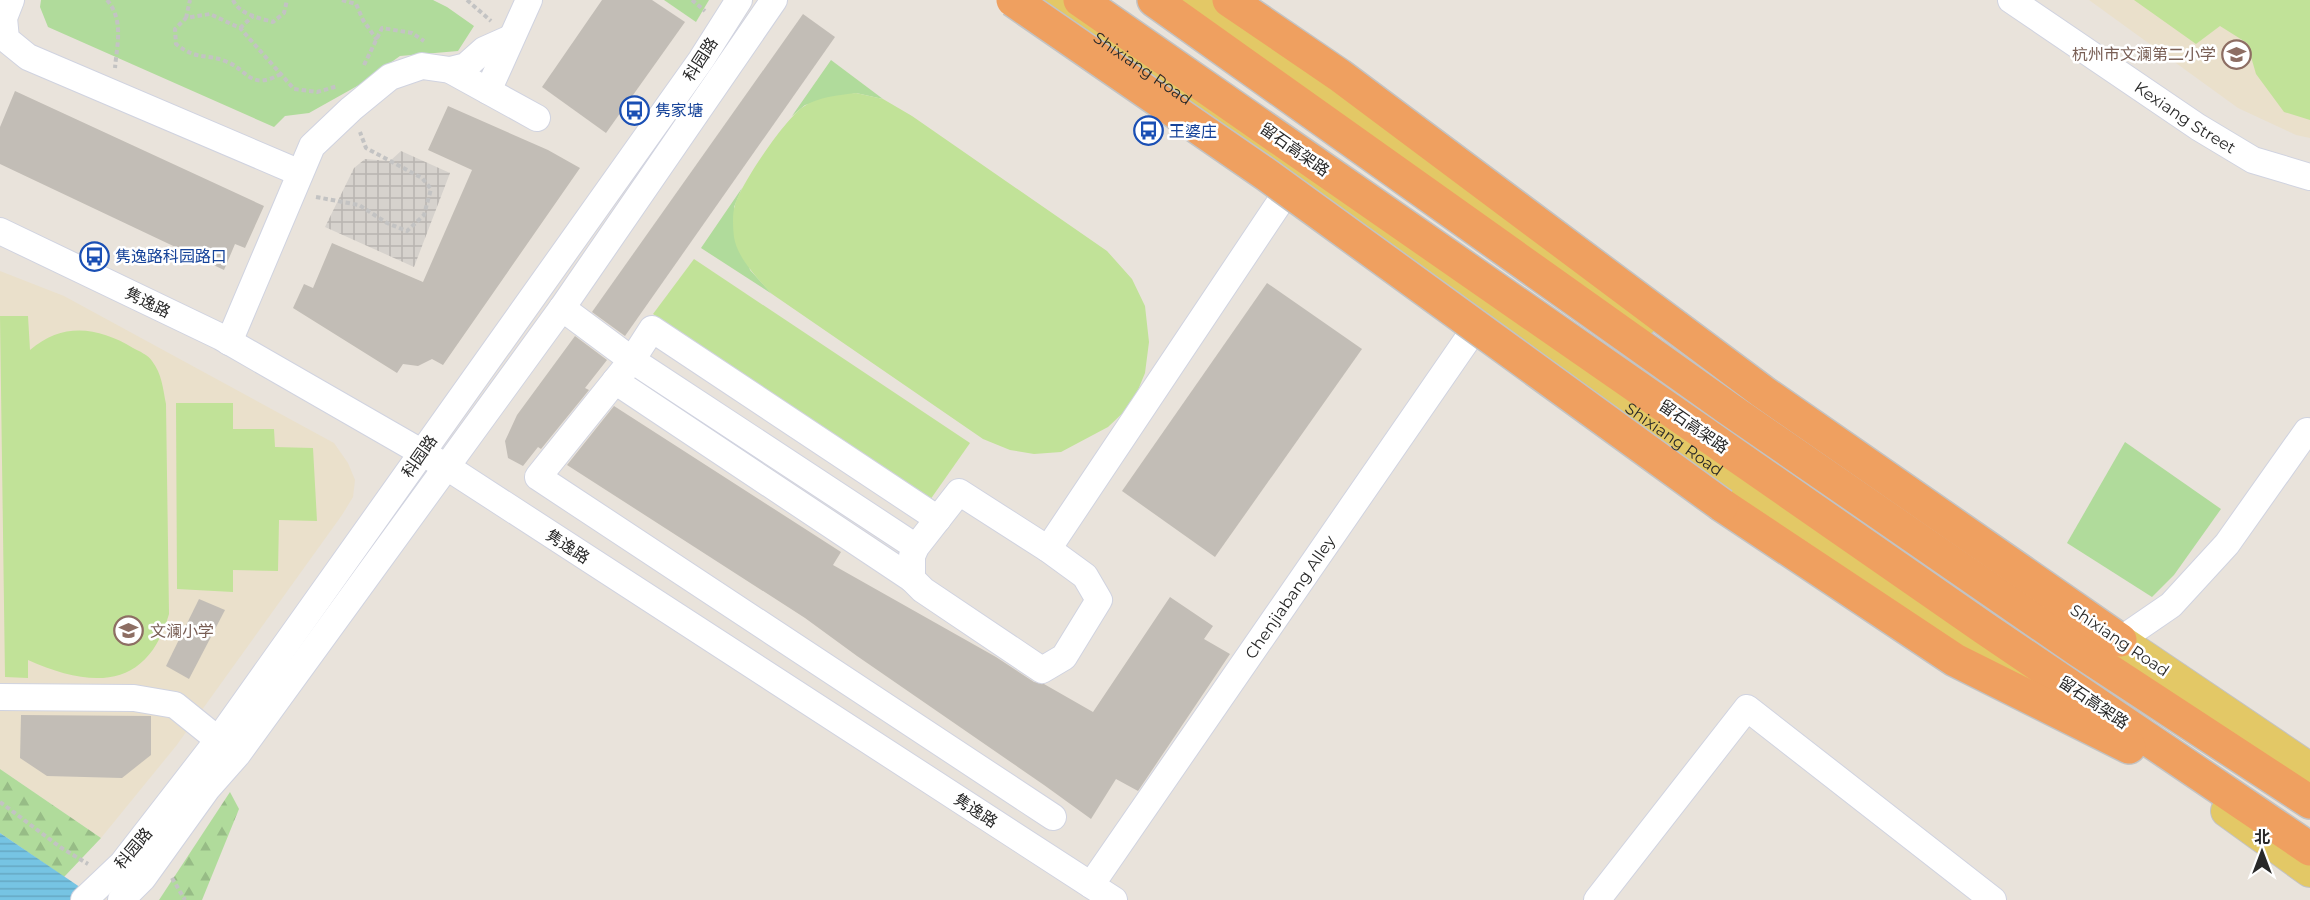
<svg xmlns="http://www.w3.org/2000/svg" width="2310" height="900" font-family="Montserrat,'Noto Sans SC',sans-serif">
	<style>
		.education { fill: #eae0cb }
		.grass { fill: #b0db9b }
		.forest { fill: url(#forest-firs) }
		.pitch { fill: #c1e298 }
		.plaza { fill: url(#plaza-grid) }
		.water { fill: url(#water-rules) }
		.building { fill: #c2bdb6 }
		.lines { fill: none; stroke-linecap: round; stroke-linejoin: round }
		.minor-casing { stroke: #d0d3e0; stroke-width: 28 }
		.major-casing { stroke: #c3c3c3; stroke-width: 34 }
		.highway-casing { stroke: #c3c3c3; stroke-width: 36 }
		.path { stroke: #c3c3c3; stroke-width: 4; stroke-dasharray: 4.5 3; stroke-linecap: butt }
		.minor { stroke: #fff; stroke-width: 26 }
		.major { stroke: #e3c866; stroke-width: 32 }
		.highway { stroke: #efa060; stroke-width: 33 }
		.highway-bridge-casing { stroke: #c3c3c3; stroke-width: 36; stroke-linecap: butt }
		.highway-bridge { stroke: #efa060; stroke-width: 33 }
		.labels { text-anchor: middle; stroke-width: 5; stroke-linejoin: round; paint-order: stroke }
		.education-label { font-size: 16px; fill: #785e54; stroke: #fff; text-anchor: end }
		.street-label { font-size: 16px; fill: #282828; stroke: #fff }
		.transit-label { font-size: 16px; fill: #164399; stroke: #fff; text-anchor: start }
	</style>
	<defs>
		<pattern id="forest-firs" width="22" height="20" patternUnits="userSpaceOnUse" patternTransform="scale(1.5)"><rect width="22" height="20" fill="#b0db9b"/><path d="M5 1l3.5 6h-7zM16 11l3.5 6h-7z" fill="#97bc86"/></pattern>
		<pattern id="plaza-grid" width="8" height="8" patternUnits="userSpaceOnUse" patternTransform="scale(1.5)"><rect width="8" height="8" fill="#d6d2cd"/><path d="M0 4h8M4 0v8" fill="none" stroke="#b8b4b0"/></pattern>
		<pattern id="water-rules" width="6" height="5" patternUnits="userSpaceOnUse" patternTransform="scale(1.5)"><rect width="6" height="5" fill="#76c4e3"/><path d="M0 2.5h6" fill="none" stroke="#66a8c3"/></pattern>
	</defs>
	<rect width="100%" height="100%" fill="#e9e3db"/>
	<g class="education">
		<polygon points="2089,0 2310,0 2310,138 2296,135 2238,108"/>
		<polygon points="0,271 64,296 334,443 348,463 355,480 353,497 342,515 176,746 101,838 0,769"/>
	</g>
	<g class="grass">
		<polygon points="41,0 433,0 447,7 474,26 458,51 400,56 359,85 309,113 285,116 274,127 48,27 40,7"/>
		<polygon points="664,0 709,0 696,22"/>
		<polygon points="831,60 883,99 856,93 805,105 792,116"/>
		<polygon points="742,188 734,207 750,270 772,294 701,248"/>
		<polygon points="2125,442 2221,509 2174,575 2152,597 2067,543"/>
	</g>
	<g class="forest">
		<polygon points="0,769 101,838 64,877 0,833"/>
		<polygon points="230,792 239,809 202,900 159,900"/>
	</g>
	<g class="pitch">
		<polygon points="2134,0 2310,0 2310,120 2284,112 2256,74 2247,43 2220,26 2196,44"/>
		<path d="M856,93l27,6 29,17 195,135 25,28 13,27 4,36 -4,31 -7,17 -12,20 -18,17 -47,25 -27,2 -24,-4 -27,-11 -211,-145c-13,-14 -35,-36 -38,-57 -1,-9 -2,-23 1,-32 6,-21 50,-86 68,-98 14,-10 36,-12 53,-14z"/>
		<polygon points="694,259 970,443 930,500 653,314"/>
		<path d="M0,316h28l2,34c33,-28 68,-23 103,-2 6,3 15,7 19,13 10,13 11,28 14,43l3,210c-22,77 -78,74 -141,46v18l-23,-1z"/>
		<polygon points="176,403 233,403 233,429 274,429 275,447 313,448 317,521 279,520 278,571 233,570 233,592 177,589"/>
	</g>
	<polygon class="plaza" points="401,151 450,173 414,267 325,227 354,168 365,159 390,161"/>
	<polygon class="water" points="0,833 99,900 0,900"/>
	<g class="building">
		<polygon points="602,0 652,0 685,22 606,133 542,87"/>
		<polygon points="803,14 835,37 625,336 592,312"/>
		<polygon points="15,91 264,206 245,248 235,244 224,270 0,164 0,127"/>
		<polygon points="448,106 548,150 580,168 443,365 432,359 418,366 403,364 397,373 293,308 304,284 313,288 332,243 423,282 472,170 428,150"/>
		<polygon points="1267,283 1362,349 1215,557 1122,491"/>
		<polygon points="575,336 607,360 585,388 589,390 541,449 538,447 523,466 508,458 505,441 517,415"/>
		<polygon points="614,406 841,552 833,565 996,657 1034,682 1044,684 1093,712 1170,597 1213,626 1204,639 1230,654 1138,791 1116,779 1091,819 1044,785 857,656 805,618 567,465"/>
		<polygon points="199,599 225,610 189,679 166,666"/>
		<polygon points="21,715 151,716 151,755 122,778 47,776 20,758"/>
	</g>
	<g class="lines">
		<defs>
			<g id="minor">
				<polyline points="11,0 4,18 6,39 28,57 300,173"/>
				<path id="s1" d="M2011,0l187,127 55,33 57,17"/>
				<polyline points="450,70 466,66 484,50 511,38"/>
				<polyline points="488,91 529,0"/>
				<polyline points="0,231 221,337 447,467 1114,900"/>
				<polyline points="562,308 632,360 916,547 912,556 912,579 923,590 1042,670 1064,657 1099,600 1085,576 1048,549 959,492 916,547"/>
				<polyline points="229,342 312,146 351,109 390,77 422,66 450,70 537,118"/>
				<polyline points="615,381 912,579"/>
				<polyline points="938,519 652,329 632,360 538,477 1053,817"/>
				<polyline points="1048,549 1298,175"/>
				<polyline points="2120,640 2171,605 2227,544 2307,431"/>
				<polyline points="0,697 134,698 175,705 232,751"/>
				<path id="s2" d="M1091,885l396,-574"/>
				<polyline points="84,900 122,864 218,740 701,60 739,0"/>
				<polyline points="121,900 143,878 207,789 237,755 562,308 774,0"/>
				<polyline points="1597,900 1747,708 1993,900"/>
			</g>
			<g id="major">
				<path id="s3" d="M1044,0l254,175 579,406 187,120"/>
				<polyline points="1191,0 1494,219 1642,320"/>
				<polyline points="2097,625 2310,769"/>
				<polyline points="2227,811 2310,871"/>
			</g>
			<g id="highway">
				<polyline points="1080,0 1984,628 2310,849"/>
				<polyline points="1154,0 1729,409 2078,650 2310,802"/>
				<polyline points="1229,0 1339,75 1763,392 2120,640"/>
				<polyline points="1722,505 1955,660 2129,747"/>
			</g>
		</defs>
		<use href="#minor" class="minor-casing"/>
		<use href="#major" class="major-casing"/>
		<use href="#highway" class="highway-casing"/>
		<g class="path">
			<path d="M107,0c17,20 10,44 8,68"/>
			<path d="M233,0c6,14 26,18 40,22l11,-9 3,-13"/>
			<polyline points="342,0 356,4 363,20 377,40"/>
			<polyline points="467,0 491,21"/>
			<polyline points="692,0 705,11"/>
			<polyline points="186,18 190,0"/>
			<polyline points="240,28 253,16"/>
			<polyline points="364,65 382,28 412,33 424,41"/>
			<path d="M281,74c-32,17 -32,-4 -56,-13 -21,-8 -27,0 -49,-17l-1,-15 11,-11 24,-4 30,14 54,61 23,3 21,-6"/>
			<polyline points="316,197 359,205 387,223 407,231 424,215 431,189 422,178 366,148 360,132"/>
			<polyline points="0,802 60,847 88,864"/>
			<polyline points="172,878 185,900"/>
		</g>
		<use href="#minor" class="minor"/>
		<use href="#major" class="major"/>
		<use href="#highway" class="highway"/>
		<defs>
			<polyline id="highway-bridge" points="1013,0 1267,175 1722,505"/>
		</defs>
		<use href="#highway-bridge" class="highway-bridge-casing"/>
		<use href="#highway-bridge" class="highway-bridge"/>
	</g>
	<defs>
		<symbol id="school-ring" viewBox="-11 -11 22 22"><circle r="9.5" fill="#fff" stroke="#8d6e63" stroke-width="1.5"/><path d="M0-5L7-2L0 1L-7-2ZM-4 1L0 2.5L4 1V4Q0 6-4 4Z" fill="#8d6e63"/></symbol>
		<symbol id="bus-ring" viewBox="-11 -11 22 22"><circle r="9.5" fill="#fff" stroke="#1a4fb4" stroke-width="1.5"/><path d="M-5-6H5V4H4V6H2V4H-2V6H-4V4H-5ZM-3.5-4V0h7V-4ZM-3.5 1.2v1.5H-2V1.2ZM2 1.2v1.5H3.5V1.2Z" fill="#1a4fb4"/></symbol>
	</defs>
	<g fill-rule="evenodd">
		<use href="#school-ring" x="2220" y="38" width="33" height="33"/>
		<use href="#bus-ring" x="618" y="94" width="33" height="33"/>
		<use href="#bus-ring" x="1132" y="114" width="33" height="33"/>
		<use href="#bus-ring" x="78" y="240" width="33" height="33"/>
		<use href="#school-ring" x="112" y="614" width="33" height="33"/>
	</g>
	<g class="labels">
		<g class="education-label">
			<text x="2216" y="60">杭州市文澜第二小学</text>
			<text x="150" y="637" text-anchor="start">文澜小学</text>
		</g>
		<g class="street-label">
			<text transform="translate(700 59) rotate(-57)" y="6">科园路</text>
			<text dy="6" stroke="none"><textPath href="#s3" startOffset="120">Shixiang Road</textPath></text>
			<text dy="6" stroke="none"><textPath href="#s1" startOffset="210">Kexiang Street</textPath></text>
			<text transform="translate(1295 149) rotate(35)" y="6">留石高架路</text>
			<text transform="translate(148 302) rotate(26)" y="6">隽逸路</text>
			<text transform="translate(1694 426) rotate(35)" y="6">留石高架路</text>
			<text dy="6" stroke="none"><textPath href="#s3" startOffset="768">Shixiang Road</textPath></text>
			<text transform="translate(419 456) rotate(-55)" y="6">科园路</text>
			<text transform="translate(568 546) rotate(33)" y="6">隽逸路</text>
			<text dy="6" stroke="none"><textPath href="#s2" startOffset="350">Chenjiabang Alley</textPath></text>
			<text transform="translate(2120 640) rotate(34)" y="6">Shixiang Road</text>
			<text transform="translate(2094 702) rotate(34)" y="6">留石高架路</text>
			<text transform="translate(976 810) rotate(33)" y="6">隽逸路</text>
			<text transform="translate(133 848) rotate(-50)" y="6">科园路</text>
		</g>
		<g class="transit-label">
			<text x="655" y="116">隽家塘</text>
			<text x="1169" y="137">王婆庄</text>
			<text x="115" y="262">隽逸路科园路口</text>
		</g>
	</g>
	<g transform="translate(2262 852)" stroke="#ffffff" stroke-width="4.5" paint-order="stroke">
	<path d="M0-4.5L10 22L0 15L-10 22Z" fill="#282828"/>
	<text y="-9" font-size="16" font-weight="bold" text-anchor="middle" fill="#282828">北</text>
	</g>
</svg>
